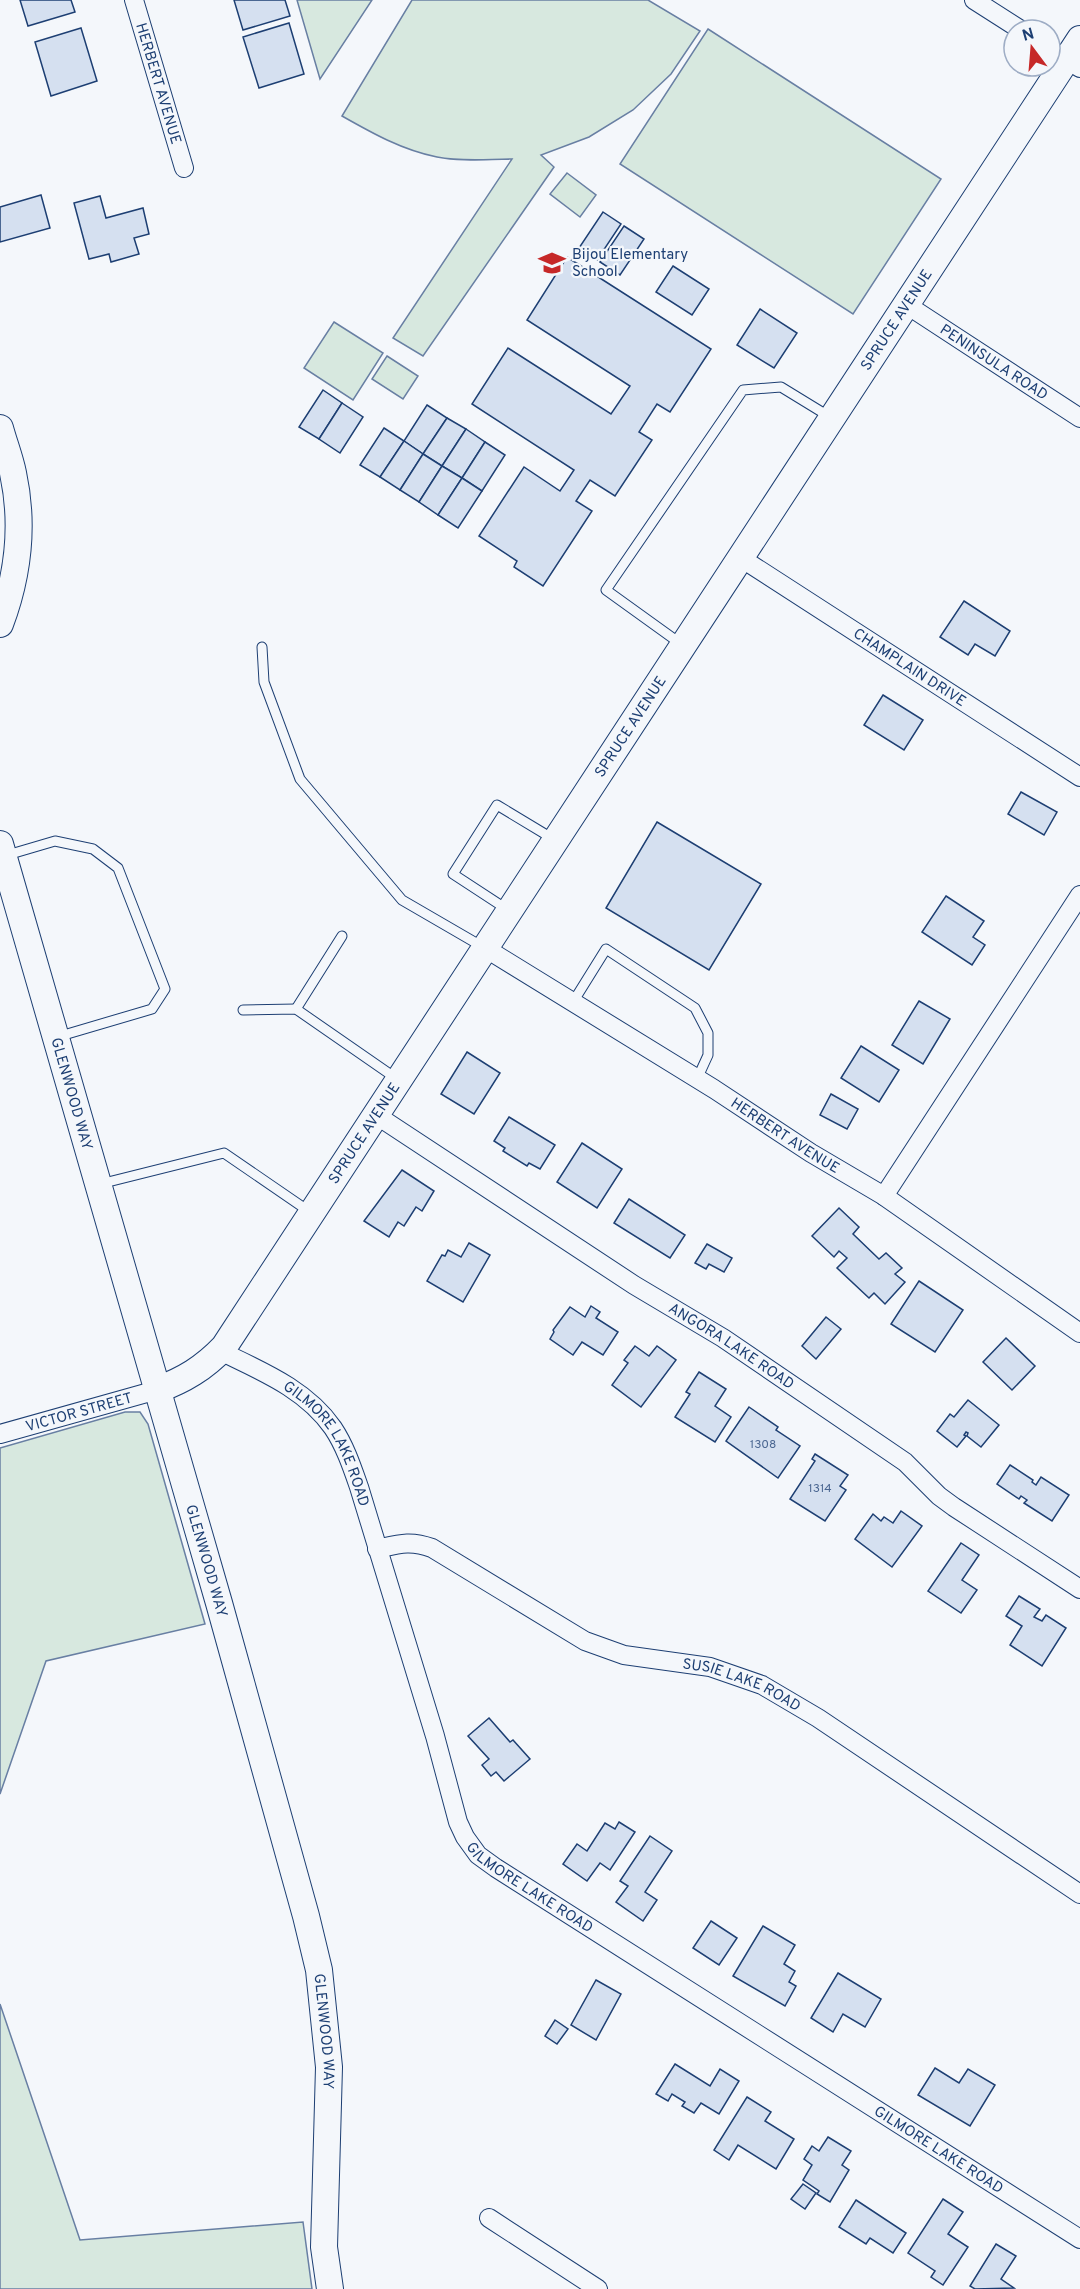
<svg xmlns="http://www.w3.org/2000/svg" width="1080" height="2289" font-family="Overpass,sans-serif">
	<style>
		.green { fill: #d7e8df; stroke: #687fa3; stroke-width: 1.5 }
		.building { fill: #d5e0f0; stroke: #1d3f73; stroke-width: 1.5 }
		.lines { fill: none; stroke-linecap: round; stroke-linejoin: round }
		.lane-casing { stroke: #1d3f73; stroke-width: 11 }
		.street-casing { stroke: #1d3f73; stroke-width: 20 }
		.secondary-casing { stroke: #1d3f73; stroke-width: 28 }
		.lane { stroke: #f4f7fb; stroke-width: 9 }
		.street { stroke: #f4f7fb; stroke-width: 18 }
		.secondary { stroke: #f4f7fb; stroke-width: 26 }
		.labels { text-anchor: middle; stroke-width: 4.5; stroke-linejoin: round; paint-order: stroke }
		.number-label { font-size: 12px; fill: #4b6792 }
		.street-label { font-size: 15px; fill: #1d3f73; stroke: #f4f7fb }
		.poi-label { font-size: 15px; fill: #1d3f73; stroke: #f4f7fb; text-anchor: start }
	</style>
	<rect width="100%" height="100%" fill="#f4f7fb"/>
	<g class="green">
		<polygon points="297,0 372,0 320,79"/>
		<path d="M412,0h236l52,31 -29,43 -38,36 -44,27 -48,18 13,12 -131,189 -30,-18 119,-179c-24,0 -50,3 -75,-2 -35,-7 -65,-24 -95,-41z"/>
		<polygon points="708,29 941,179 853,314 620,164"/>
		<polygon points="567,173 596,195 580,217 550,194"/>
		<polygon points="334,322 383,353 353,400 304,368"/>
		<polygon points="387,356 418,376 403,399 372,379"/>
		<polygon points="125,1412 140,1412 148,1424 205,1624 46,1661 0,1794 0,1448"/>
		<polygon points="0,2004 80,2240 303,2222 312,2289 0,2289"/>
	</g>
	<g class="building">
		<polygon points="20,0 71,0 75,12 28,26"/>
		<polygon points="234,0 285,0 290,16 243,30"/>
		<polygon points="289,23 304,74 259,88 243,37"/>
		<polygon points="81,28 97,81 51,96 35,42"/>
		<polygon points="41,195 50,228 0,242 0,207"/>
		<polygon points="100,196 106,218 143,208 149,234 134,238 139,254 111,262 109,254 89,259 74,203"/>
		<polygon points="603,212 621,224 597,260 579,248"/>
		<polygon points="624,226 644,239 620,275 600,262"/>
		<polygon points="567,257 711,349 670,412 657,404 639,432 652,440 615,496 590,480 576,501 592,511 543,586 514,567 517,561 479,536 524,467 560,491 574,470 472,404 508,348 611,414 630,386 527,320"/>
		<polygon points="673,266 709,289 692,315 656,292"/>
		<polygon points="760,309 797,333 774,368 737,345"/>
		<polygon points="323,390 342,403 319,439 299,427"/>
		<polygon points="342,403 363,417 340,453 319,439"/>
		<polygon points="427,405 447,418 423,454 404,441"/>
		<polygon points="447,418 466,429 442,466 423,454"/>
		<polygon points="384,428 404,441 380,477 360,465"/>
		<polygon points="466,429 485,442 462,478 442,466"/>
		<polygon points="404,441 423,454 400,490 380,477"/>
		<polygon points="485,442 505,455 482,491 462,478"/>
		<polygon points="423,454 442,466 419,502 400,490"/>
		<polygon points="442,466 462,478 438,515 419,502"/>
		<polygon points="462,478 482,491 458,528 438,515"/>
		<polygon points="964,601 1010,631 995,656 975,644 968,655 940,637"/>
		<polygon points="883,695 923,720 904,750 864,725"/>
		<polygon points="1021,792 1057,812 1044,835 1008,814"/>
		<polygon points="657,822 761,884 709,970 606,908"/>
		<polygon points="946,896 984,921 973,937 985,945 972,965 922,932"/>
		<polygon points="919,1001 950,1019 923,1064 892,1045"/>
		<polygon points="861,1046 899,1070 879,1102 841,1078"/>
		<polygon points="467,1052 500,1073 474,1114 441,1094"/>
		<polygon points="831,1094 858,1109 847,1129 820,1115"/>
		<polygon points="509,1117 555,1145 540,1169 529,1163 527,1166 503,1151 505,1148 494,1141"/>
		<polygon points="582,1143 622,1169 597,1208 557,1182"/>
		<polygon points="402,1170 434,1191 422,1211 416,1207 404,1226 398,1222 389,1237 364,1221"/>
		<polygon points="629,1199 685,1235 670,1258 614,1223"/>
		<polygon points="839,1208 859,1227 853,1234 879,1259 886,1253 902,1268 895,1274 905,1282 885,1304 874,1293 869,1298 837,1268 847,1258 839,1251 834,1257 812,1236"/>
		<polygon points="469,1243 490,1255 463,1302 427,1281 442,1255 445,1256 448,1250 461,1257"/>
		<polygon points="707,1244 732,1258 724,1272 709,1264 706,1269 695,1263"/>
		<polygon points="919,1281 963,1310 935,1352 891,1324"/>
		<polygon points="591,1306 600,1312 596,1318 618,1332 603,1355 582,1342 573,1355 550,1339 554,1332 553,1330 570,1307 585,1317"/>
		<polygon points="826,1317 841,1329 816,1359 802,1346"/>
		<polygon points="1006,1338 1035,1366 1012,1390 983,1362"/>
		<polygon points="635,1346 649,1356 657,1346 676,1360 641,1407 612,1385 628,1363 624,1360"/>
		<polygon points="699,1372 726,1389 715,1406 731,1417 715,1442 675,1417 690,1394 686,1392"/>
		<polygon points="968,1400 999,1425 981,1447 967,1436 968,1433 966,1432 964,1435 966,1436 957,1447 937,1431 950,1414 954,1417"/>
		<polygon points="749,1407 778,1427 776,1430 800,1446 778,1478 726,1441"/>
		<polygon points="815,1454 848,1475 840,1486 846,1490 825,1521 790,1499 815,1461 812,1459"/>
		<polygon points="1010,1465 1033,1480 1032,1482 1036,1485 1041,1477 1069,1495 1052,1521 1024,1503 1027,1500 1021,1496 1019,1499 997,1484"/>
		<polygon points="901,1511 922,1526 892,1567 855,1539 873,1514 881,1521 884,1517 893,1523"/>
		<polygon points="961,1543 979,1555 962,1580 977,1590 961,1613 928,1591"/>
		<polygon points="1019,1596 1040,1609 1034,1617 1042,1621 1046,1615 1066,1628 1042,1666 1010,1645 1022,1626 1006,1616"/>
		<polygon points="489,1718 510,1742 513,1740 530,1759 504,1781 496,1772 491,1776 482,1765 489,1759 468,1736"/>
		<polygon points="619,1822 635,1832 610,1870 600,1863 587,1881 563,1864 577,1844 587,1851 605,1823 615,1829"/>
		<polygon points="650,1836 672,1851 645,1892 657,1900 643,1921 616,1902 628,1886 620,1881"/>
		<polygon points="711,1921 737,1938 719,1965 693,1948"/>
		<polygon points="763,1926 795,1945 784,1964 795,1971 789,1982 796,1986 785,2006 733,1976"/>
		<polygon points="838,1973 881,1999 865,2027 843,2014 833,2032 811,2018"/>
		<polygon points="596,1980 621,1994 596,2040 571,2025"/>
		<polygon points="555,2020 568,2029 557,2044 545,2036"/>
		<polygon points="675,2064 710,2086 720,2069 739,2081 719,2114 701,2103 694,2113 682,2106 685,2102 672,2094 668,2101 656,2094"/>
		<polygon points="935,2068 959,2083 968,2069 995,2085 970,2126 918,2095"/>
		<polygon points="747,2097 771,2112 765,2121 794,2139 776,2169 738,2145 729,2160 714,2150"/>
		<polygon points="828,2137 851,2151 842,2165 849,2170 830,2202 817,2194 819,2191 803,2180 812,2165 804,2159 812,2146 819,2151"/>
		<polygon points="803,2184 816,2193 805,2209 791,2199"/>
		<polygon points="943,2199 963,2212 948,2234 968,2247 943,2285 931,2277 935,2271 908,2253"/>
		<polygon points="856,2200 906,2233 893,2253 870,2238 866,2244 839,2227"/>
		<polygon points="996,2244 1016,2256 1001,2279 1014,2288 975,2289 970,2286"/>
	</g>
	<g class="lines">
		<defs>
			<g id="lane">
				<polyline points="681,644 606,590 743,390 781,387 830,417"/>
				<polyline points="262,647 264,682 300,779 402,900 483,947"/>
				<polyline points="4,856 55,841 93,849 118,868 165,989 152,1009 57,1037"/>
				<polyline points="508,910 453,874 497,805 555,840"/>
				<polyline points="573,1002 606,949 695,1008 708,1033 708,1055 697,1079"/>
				<polyline points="296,1009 342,936"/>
				<polyline points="243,1010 296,1009 397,1079"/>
				<polyline points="100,1184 224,1153 310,1212"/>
			</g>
			<g id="street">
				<path id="s1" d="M134,0l50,168"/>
				<polyline points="974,0 1021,30"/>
				<polyline points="1050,49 1080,68"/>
				<path id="s2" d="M907,305l173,113"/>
				<path id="s3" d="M741,558l339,219"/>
				<path id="s4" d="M485,948l229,141 97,64 73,43 196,137"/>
				<path id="s5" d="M376,1115l258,170 89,53 182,124 34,34 15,11 126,82"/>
				<polyline points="884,1196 1080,895"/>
				<path id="s6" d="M220,1351c41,20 86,38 113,77 12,18 19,39 26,59l76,249 23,86 7,15 13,18 18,13 584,371"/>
				<path id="s7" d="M0,1434l157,-44"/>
				<path id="s8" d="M377,1549c22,-5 33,-9 55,-1l153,93 39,14 86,12 52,18 56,33 262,176"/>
				<polyline points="489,2218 598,2289"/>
			</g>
			<g id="secondary">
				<path d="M0,428c4,15 10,30 13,45 11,51 5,103 -13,151"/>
				<path id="s9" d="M0,844l219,759 87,313 13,54 10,97 -5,180 6,42"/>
				<path id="s10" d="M157,1390c27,-10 47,-22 67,-43l856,-1308"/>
			</g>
		</defs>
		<use href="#lane" class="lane-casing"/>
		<use href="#street" class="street-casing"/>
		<use href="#secondary" class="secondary-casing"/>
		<use href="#lane" class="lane"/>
		<use href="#street" class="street"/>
		<use href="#secondary" class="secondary"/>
	</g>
	<defs>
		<symbol id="school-bare" viewBox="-9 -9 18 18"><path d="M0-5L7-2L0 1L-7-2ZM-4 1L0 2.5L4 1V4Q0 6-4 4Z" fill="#c62828" stroke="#f4f7fb" stroke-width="2.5" paint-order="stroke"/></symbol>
	</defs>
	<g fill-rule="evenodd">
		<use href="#school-bare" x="533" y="244" width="38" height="38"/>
	</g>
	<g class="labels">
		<g class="number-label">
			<text x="763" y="1448">1308</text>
			<text x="820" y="1492">1314</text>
		</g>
		<g class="street-label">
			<text dy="5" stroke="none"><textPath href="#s1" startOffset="87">HERBERT AVENUE</textPath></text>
			<text dy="5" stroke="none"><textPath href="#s10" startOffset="1308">SPRUCE AVENUE</textPath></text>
			<text dy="5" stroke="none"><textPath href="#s2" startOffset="104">PENINSULA ROAD</textPath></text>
			<text dy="5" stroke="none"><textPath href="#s3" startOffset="201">CHAMPLAIN DRIVE</textPath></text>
			<text dy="5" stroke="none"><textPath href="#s10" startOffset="822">SPRUCE AVENUE</textPath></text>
			<text dy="5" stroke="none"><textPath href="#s9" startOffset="260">GLENWOOD WAY</textPath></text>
			<text dy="5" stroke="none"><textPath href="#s10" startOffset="336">SPRUCE AVENUE</textPath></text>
			<text dy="5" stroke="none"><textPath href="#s4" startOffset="354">HERBERT AVENUE</textPath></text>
			<text dy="5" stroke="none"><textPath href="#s5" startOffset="424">ANGORA LAKE ROAD</textPath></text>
			<text dy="5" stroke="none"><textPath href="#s7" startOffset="82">VICTOR STREET</textPath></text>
			<text dy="5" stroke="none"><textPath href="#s6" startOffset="148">GILMORE LAKE ROAD</textPath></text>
			<text dy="5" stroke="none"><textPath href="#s9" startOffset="746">GLENWOOD WAY</textPath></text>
			<text dy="5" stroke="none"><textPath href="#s8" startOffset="399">SUSIE LAKE ROAD</textPath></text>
			<text dy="5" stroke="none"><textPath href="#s6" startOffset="652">GILMORE LAKE ROAD</textPath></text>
			<text dy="5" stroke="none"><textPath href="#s9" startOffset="1232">GLENWOOD WAY</textPath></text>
			<text dy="5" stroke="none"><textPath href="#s6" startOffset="1138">GILMORE LAKE ROAD</textPath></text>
		</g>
		<g class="poi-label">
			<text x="572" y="259">Bijou Elementary<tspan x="572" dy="17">School</tspan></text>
		</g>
	</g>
	<g transform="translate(1032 48) rotate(344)"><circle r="28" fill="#f4f7fb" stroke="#9eadc5" stroke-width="1.5"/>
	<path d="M0-4.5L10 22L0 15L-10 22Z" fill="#c62828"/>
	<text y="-9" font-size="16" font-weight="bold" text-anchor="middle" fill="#1d3f73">N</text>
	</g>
</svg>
